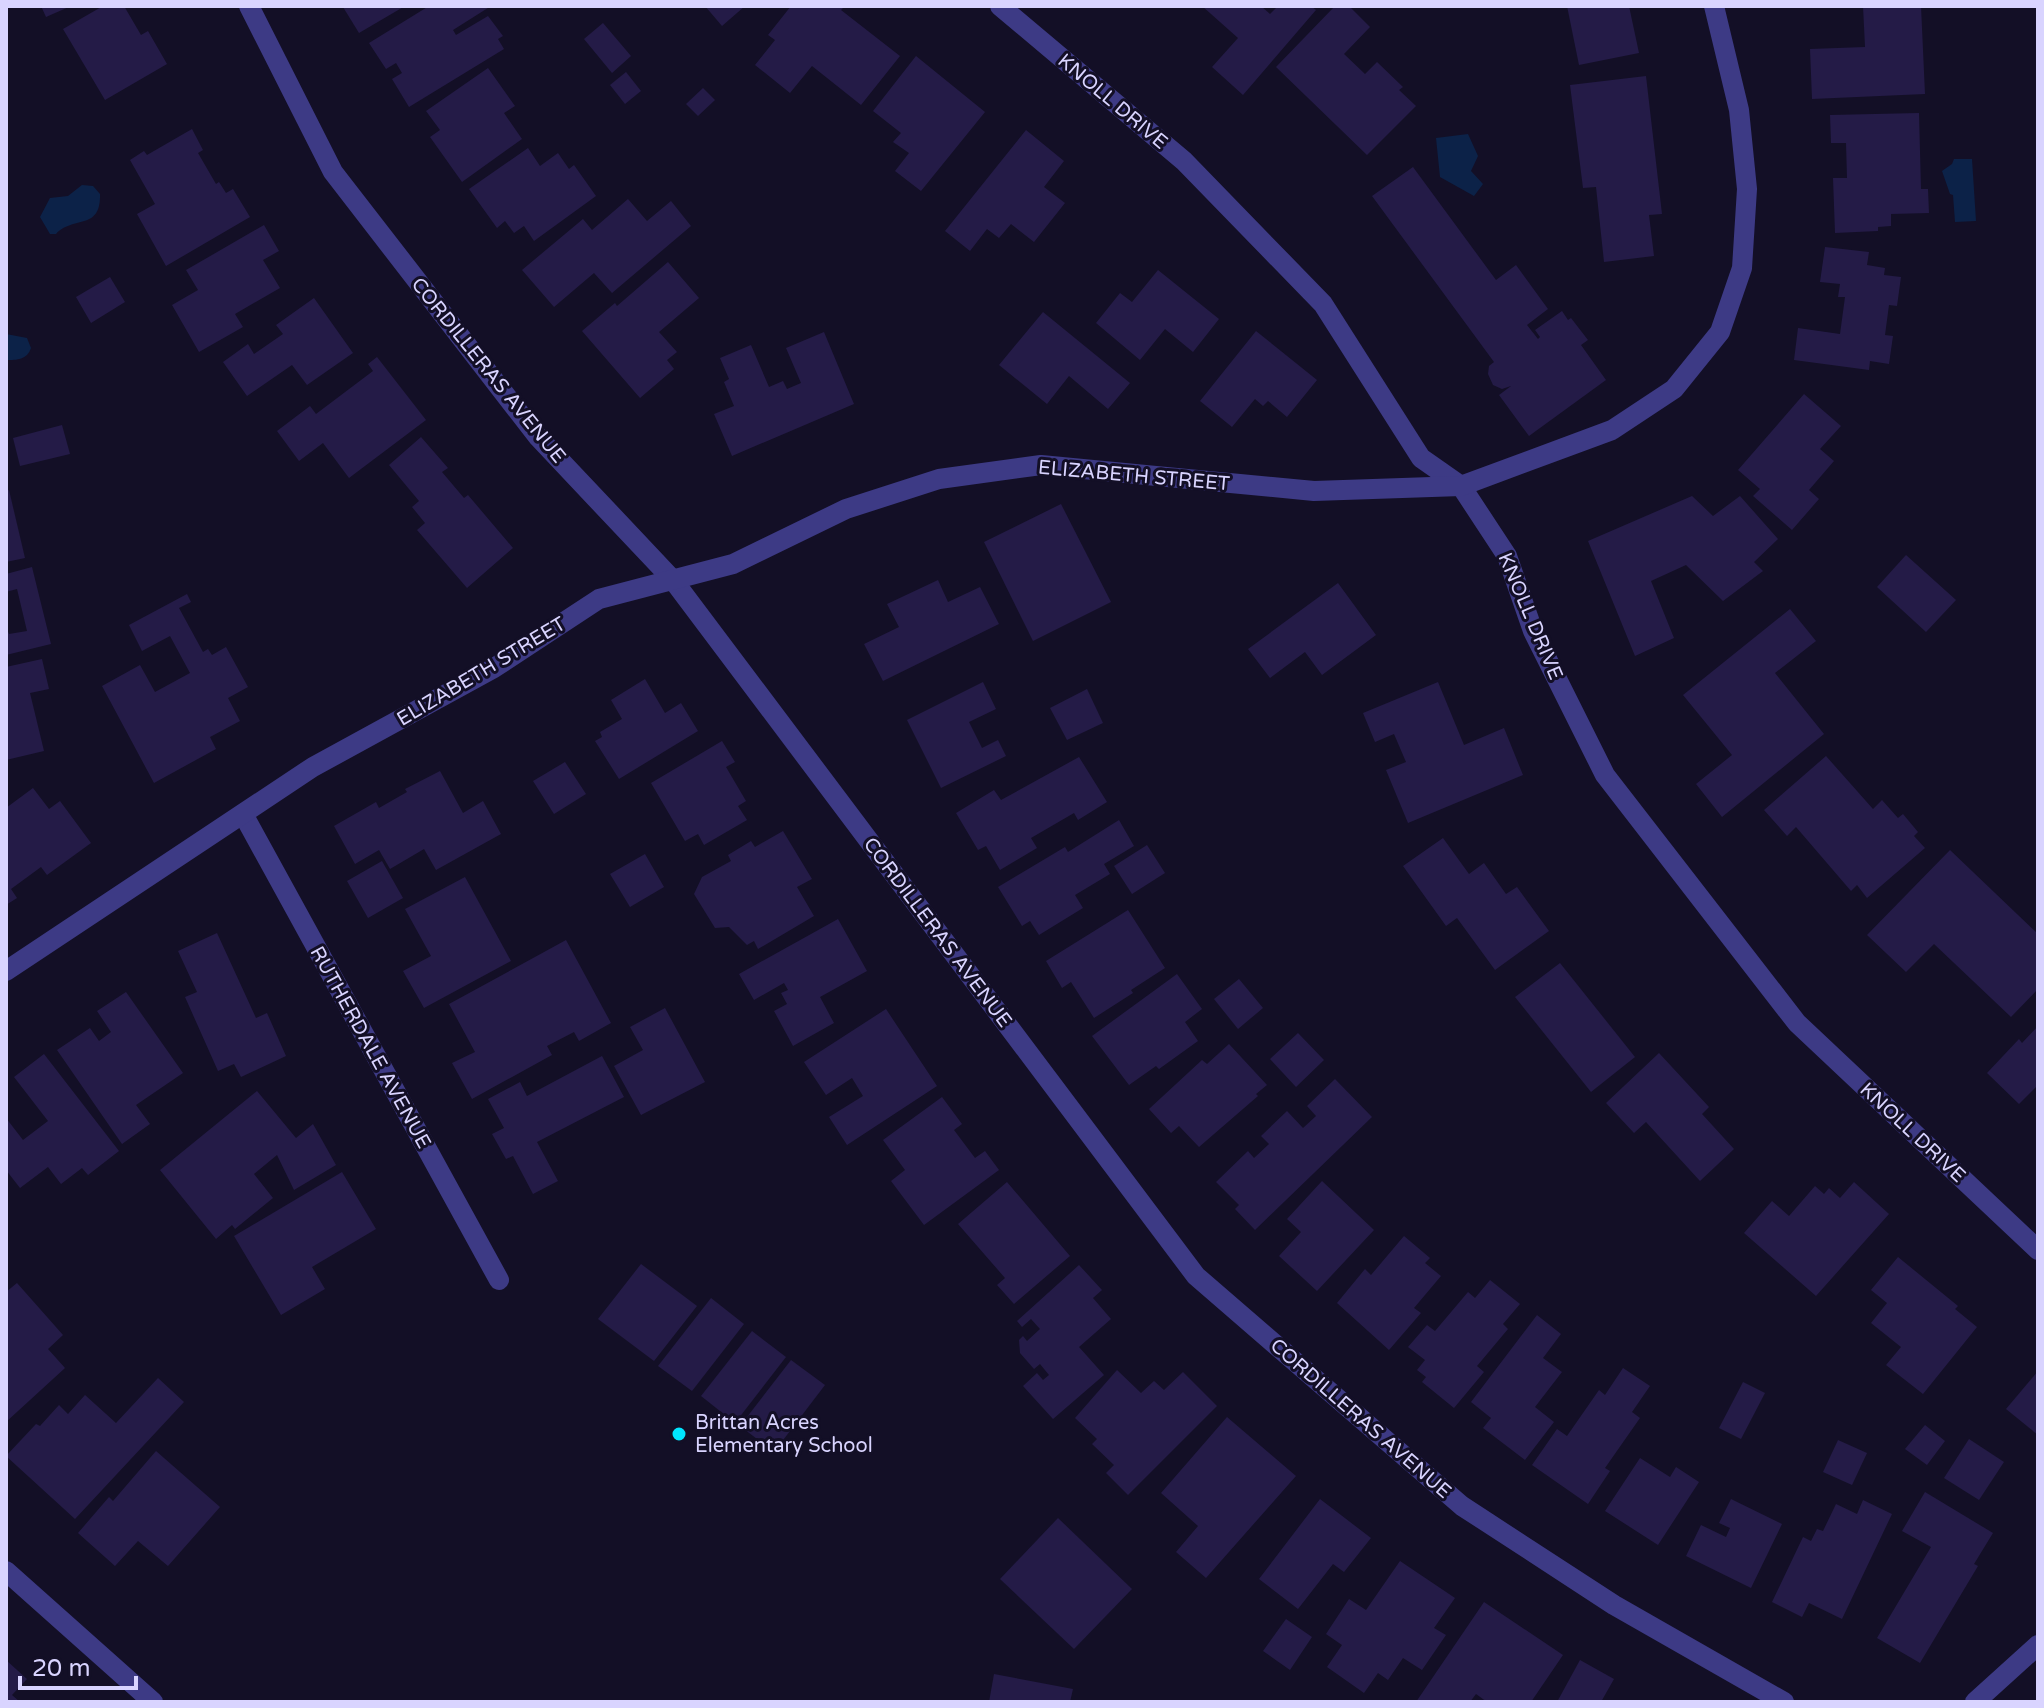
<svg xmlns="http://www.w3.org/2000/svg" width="2044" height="1708" font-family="'Varela Round',sans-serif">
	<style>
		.water { fill: #0c2248 }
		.building { fill: #241b47 }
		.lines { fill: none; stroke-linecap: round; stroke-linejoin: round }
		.street { stroke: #3d3a85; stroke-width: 20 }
		.poi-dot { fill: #00e5ff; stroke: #130f26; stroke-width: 3 }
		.labels { text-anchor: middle; stroke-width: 6; stroke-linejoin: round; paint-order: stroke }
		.street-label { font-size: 20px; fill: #d9d4ff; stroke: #130f26 }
		.poi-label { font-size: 20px; fill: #d9d4ff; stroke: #130f26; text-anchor: start }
	</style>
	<rect width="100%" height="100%" fill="#130f26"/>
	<g class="water">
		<polygon points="1468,134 1478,156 1471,171 1483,184 1474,196 1440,177 1436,138"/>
		<polygon points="1954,159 1972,159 1976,221 1955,222 1953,195 1950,194 1942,171 1952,164"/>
		<path d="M82,185l11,1 7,8c1,37 -26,21 -44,40h-6l-10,-17 10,-19 18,-2z"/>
		<path d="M6,334l21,4 4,10c-4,12 -14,12 -25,12z"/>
	</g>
	<g class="building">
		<polygon points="41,6 71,6 46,17"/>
		<polygon points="103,6 124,6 141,35 148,31 167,64 105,100 63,29"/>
		<polygon points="345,6 405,6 359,33 343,7"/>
		<polygon points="429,6 491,6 453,30 456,35 488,16 503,36 498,39 504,49 409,107 392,79 402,73 396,63 386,69 369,43"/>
		<polygon points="705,6 745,6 722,26"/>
		<polygon points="791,6 845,6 841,10 900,56 861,105 812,66 790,93 755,65 775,40 768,35"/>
		<polygon points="1202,6 1261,6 1270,14 1278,6 1311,6 1316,10 1243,95 1212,67 1238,38"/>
		<polygon points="1335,6 1349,6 1370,27 1344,54 1365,74 1377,62 1403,87 1399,90 1416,106 1367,155 1276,67"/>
		<polygon points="1567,6 1629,6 1639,53 1579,65"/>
		<polygon points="1863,6 1921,6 1925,94 1812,99 1810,49 1865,47"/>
		<polygon points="603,23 631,56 612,73 584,39"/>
		<polygon points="916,56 985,112 921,191 895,171 909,153 893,142 901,133 873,111"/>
		<polygon points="488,68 515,106 504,113 522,139 462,182 430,137 440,130 426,111"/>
		<polygon points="626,72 641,91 625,104 610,85"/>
		<polygon points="1646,76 1662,214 1649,215 1654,256 1604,262 1596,187 1583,188 1570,85"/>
		<polygon points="703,88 715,100 698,116 686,104"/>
		<polygon points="1919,113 1921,189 1928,189 1929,213 1891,214 1891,226 1878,227 1878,231 1835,233 1833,178 1847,178 1846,143 1831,143 1830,115"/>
		<polygon points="192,129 203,150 198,153 216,184 219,182 226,193 233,189 250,217 166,266 137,214 155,204 130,160 144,151 147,155"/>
		<polygon points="1026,130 1064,161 1044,187 1065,203 1034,242 1011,224 999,238 987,229 970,251 945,231"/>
		<polygon points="528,148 540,166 558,153 569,169 574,165 596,196 534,241 524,226 514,233 505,221 497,228 469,189"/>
		<polygon points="1413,167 1496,280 1516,265 1548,309 1527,325 1538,339 1540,337 1535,330 1562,311 1568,320 1571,318 1588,340 1581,345 1606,380 1529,436 1499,395 1511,386 1502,389 1493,385 1488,374 1489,366 1494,362 1372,196"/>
		<polygon points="628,199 647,221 671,201 691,226 612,293 594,273 554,307 522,270 583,219 592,230"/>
		<polygon points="264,225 279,251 263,260 280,288 235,314 243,327 199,352 172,305 198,290 186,270"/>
		<polygon points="1825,247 1869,252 1867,265 1885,268 1884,275 1901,277 1897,306 1889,305 1885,335 1893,336 1889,364 1870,361 1869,370 1794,360 1798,328 1840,334 1845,297 1838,297 1840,284 1820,282"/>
		<polygon points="668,262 699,298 659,332 677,352 667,360 674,369 640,398 582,331 615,303 617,306"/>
		<polygon points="1158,270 1219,319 1193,352 1165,329 1140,360 1096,323 1120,293 1132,302"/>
		<polygon points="110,277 125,302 91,323 76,297"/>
		<polygon points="314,298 353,353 307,385 292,365 247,396 223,362 248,344 254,354 283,334 276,325"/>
		<polygon points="1043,312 1130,383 1108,409 1069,376 1047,404 999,365"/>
		<polygon points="1256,331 1317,380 1287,417 1268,401 1263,406 1255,399 1232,427 1200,401"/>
		<polygon points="824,332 854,404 732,456 714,414 734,406 724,382 729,379 720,358 751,345 769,387 783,381 787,389 801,383 786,348"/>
		<polygon points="377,357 426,420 349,478 323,443 299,461 277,431 310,406 316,414 373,371 368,364"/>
		<polygon points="1804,394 1841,426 1820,449 1834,461 1809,490 1819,499 1792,530 1753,496 1760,489 1738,470"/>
		<polygon points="62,425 70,454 20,466 13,438"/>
		<polygon points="421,437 448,468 442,472 464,498 468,495 513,548 467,588 417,530 425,523 412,507 419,501 389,465"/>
		<polygon points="9,490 25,558 6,562 6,491"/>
		<polygon points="1692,496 1713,516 1740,496 1778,539 1754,562 1763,571 1723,601 1686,565 1651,581 1674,638 1635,656 1588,541"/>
		<polygon points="1061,504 1111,602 1033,641 984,542"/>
		<polygon points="1906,555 1956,600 1926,632 1877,587"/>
		<polygon points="32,567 51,644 6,655 6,627 9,634 27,631 17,589 6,592 6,574"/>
		<polygon points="938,580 948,602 980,587 999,624 883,681 864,644 899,627 887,604"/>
		<polygon points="1338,583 1376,635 1322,675 1305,652 1270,678 1248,649"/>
		<polygon points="187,594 191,602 179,608 203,652 208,649 212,655 226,647 248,687 228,698 240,721 210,737 216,749 154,783 102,686 140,665 155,692 190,673 170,636 142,651 129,625"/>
		<polygon points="1790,609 1816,641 1775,673 1824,734 1722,817 1696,784 1732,755 1683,695"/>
		<polygon points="42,659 49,689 30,693 44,751 6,760 6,667"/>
		<polygon points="645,679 665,713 681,703 698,731 619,779 595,741 602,737 600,732 622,719 611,700"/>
		<polygon points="983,682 996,709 969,722 982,748 998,740 1006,756 941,788 907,720"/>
		<polygon points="1438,682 1464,745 1504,728 1523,775 1408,823 1386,770 1406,762 1394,734 1375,742 1363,713"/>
		<polygon points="1087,689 1103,723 1067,740 1050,708"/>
		<polygon points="722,741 735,762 726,767 746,801 738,806 747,820 704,845 698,834 685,841 651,783"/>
		<polygon points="1826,756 1873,809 1882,800 1898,818 1903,814 1918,832 1914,836 1925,848 1867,898 1857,885 1851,891 1796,827 1787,836 1764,810"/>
		<polygon points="1079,757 1107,802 1078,820 1074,813 1031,838 1037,848 1000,870 986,846 978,850 956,813 994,790 1001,800"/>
		<polygon points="565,762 586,794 554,814 533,781"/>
		<polygon points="440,771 463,813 483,801 501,834 436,870 424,849 390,869 379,850 355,864 334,826 376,802 379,808 407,792 405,789"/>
		<polygon points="33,788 49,809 60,801 91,843 47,875 41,867 11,889 17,898 6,905 6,808"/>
		<polygon points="1119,820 1134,846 1104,864 1110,874 1075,895 1083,908 1039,935 1030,921 1022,926 998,887 1065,847 1068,852"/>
		<polygon points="783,831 812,879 797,887 814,916 758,949 754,941 747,945 729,927 715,928 694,894 702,877 731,861 728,855 751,841 755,847"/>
		<polygon points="1443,838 1469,874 1484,863 1506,894 1517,887 1549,931 1495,970 1457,918 1446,926 1403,866"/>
		<polygon points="1147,845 1165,873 1132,894 1114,866"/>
		<polygon points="1950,850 2038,934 2038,989 2011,1017 1934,944 1906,972 1867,935"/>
		<polygon points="645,854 664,887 630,907 610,874"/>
		<polygon points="382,861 403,898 368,918 347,881"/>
		<polygon points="465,877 511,961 424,1008 403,971 431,956 405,909"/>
		<polygon points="1128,910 1165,968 1131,990 1133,993 1094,1018 1071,982 1062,988 1046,961"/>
		<polygon points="838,919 867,971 820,997 834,1023 793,1046 774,1011 787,1004 781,993 788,990 784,983 754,1000 739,974"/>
		<polygon points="217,933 256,1018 267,1013 286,1056 241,1077 234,1064 218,1071 185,997 197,992 178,951"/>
		<polygon points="566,940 611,1023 579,1041 574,1032 547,1046 552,1055 472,1099 452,1063 475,1052 449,1004"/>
		<polygon points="1560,963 1635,1057 1591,1092 1515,997"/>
		<polygon points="1177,974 1202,1009 1185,1022 1198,1041 1159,1069 1156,1066 1129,1085 1092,1036"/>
		<polygon points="1239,979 1263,1008 1238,1029 1214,999"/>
		<polygon points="126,992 183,1073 136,1105 150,1124 122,1144 57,1050 90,1028 99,1041 111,1032 97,1011"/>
		<polygon points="665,1008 705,1082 641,1115 614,1066 643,1050 630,1027"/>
		<polygon points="886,1009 937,1086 847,1145 829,1117 863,1096 852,1078 826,1095 804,1062"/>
		<polygon points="2038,1026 2038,1085 2019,1104 1987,1073 2019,1039 2022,1043"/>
		<polygon points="1298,1033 1324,1060 1296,1087 1270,1059"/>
		<polygon points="1229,1044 1267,1085 1256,1094 1258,1096 1199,1147 1179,1126 1171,1133 1149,1109 1202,1060 1207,1064"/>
		<polygon points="1659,1053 1709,1107 1702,1114 1734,1149 1700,1181 1646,1122 1634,1133 1606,1103"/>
		<polygon points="44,1054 119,1151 88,1175 82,1168 61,1184 48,1167 20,1188 6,1170 6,1118 23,1140 48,1121 14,1077"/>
		<polygon points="602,1056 624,1097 537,1142 558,1181 533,1194 513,1156 506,1159 492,1134 504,1128 488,1099 520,1082 527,1096"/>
		<polygon points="1335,1079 1372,1117 1255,1230 1235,1209 1239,1205 1216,1182 1248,1151 1254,1158 1269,1144 1261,1136 1287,1111 1303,1128 1316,1116 1307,1106"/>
		<polygon points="257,1091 296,1138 313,1124 336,1165 294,1190 277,1155 254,1174 273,1198 235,1229 232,1225 216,1239 160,1170"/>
		<polygon points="942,1097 962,1124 954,1130 975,1158 985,1151 999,1170 924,1225 891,1181 905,1170 883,1140"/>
		<polygon points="342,1172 376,1229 312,1267 325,1289 281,1315 234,1236"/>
		<polygon points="1322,1181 1374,1230 1317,1291 1279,1256 1301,1232 1287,1219"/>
		<polygon points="1007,1182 1070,1256 1014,1304 997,1285 1005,1278 958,1224"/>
		<polygon points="1854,1182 1889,1214 1816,1296 1744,1233 1772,1201 1789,1216 1815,1186 1824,1194 1829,1188 1840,1198"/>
		<polygon points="1404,1236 1430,1258 1425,1263 1441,1276 1414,1308 1421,1313 1389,1350 1337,1303 1365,1269 1371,1275"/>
		<polygon points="1898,1257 1958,1306 1955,1309 1977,1327 1923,1394 1886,1365 1901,1347 1871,1323 1887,1303 1871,1290"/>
		<polygon points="641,1264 697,1306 654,1361 598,1319"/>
		<polygon points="1079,1265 1102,1290 1093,1298 1111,1319 1079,1347 1104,1375 1053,1419 1023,1386 1037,1373 1043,1380 1049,1375 1040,1364 1034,1369 1020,1353 1019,1340 1023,1336 1027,1341 1040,1329 1031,1319 1022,1327 1017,1321"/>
		<polygon points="1490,1280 1520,1304 1503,1324 1508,1329 1477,1366 1484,1372 1454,1408 1422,1382 1426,1377 1417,1370 1425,1360 1408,1347 1427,1325 1435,1331 1468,1292 1475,1298"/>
		<polygon points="17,1283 63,1335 48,1349 65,1368 6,1422 6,1292"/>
		<polygon points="711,1298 744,1324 692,1391 658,1366"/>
		<polygon points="1537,1315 1561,1334 1543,1358 1562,1372 1535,1407 1554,1422 1525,1460 1483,1428 1491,1418 1471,1402"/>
		<polygon points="752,1331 786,1357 735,1423 701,1396"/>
		<polygon points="791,1360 825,1385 774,1452 740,1426"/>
		<polygon points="1623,1368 1650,1386 1632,1412 1640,1418 1605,1468 1610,1471 1588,1504 1532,1465 1557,1429 1567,1436 1599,1390 1605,1395"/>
		<polygon points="1117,1370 1141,1393 1154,1381 1164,1390 1183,1372 1217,1406 1128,1495 1106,1473 1114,1465 1092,1444 1097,1439 1075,1418"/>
		<polygon points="2038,1371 2038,1435 2006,1409"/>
		<polygon points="158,1378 184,1402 75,1519 6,1456 36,1424 40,1426 59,1405 68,1414 85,1395 116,1423"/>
		<polygon points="1743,1382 1765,1393 1741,1439 1719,1428"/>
		<polygon points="1227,1417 1296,1476 1206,1578 1176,1552 1198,1526 1161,1493"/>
		<polygon points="1925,1425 1945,1441 1927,1465 1905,1449"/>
		<polygon points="1969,1439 2004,1462 1979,1500 1944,1478"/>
		<polygon points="1838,1440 1867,1453 1852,1485 1823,1472"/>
		<polygon points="156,1451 220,1507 168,1566 138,1541 115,1566 78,1533 109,1497 113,1501"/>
		<polygon points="1640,1458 1670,1477 1676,1467 1699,1482 1658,1545 1605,1511"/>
		<polygon points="1925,1492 1993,1533 1974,1564 1978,1566 1920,1663 1877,1638 1931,1547 1902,1531"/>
		<polygon points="1320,1499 1371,1538 1344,1572 1333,1564 1298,1609 1259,1579"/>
		<polygon points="1731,1499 1782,1524 1751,1588 1686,1556 1701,1525 1726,1537 1730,1528 1719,1523"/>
		<polygon points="1863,1500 1892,1514 1842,1619 1809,1603 1802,1617 1772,1602 1803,1537 1811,1541 1817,1529 1823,1531 1836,1504 1857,1514"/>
		<polygon points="1058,1518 1132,1589 1074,1649 1000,1579"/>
		<polygon points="1400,1561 1455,1598 1434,1628 1446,1635 1422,1670 1403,1658 1388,1680 1378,1673 1364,1693 1327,1667 1342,1645 1326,1634 1349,1599 1366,1610"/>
		<polygon points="1484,1602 1563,1655 1531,1702 1487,1702 1476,1694 1470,1702 1416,1702"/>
		<polygon points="1286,1619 1312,1637 1290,1670 1263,1651"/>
		<polygon points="6,1660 27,1679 12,1695 20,1702 6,1702"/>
		<polygon points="1580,1660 1614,1679 1601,1702 1557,1702"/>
		<polygon points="994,1674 1073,1689 1070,1702 989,1702"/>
	</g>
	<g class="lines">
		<g class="street">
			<polyline points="249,6 333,172 538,437 673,580 1196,1276 1462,1506 1614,1605 1784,1702"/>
			<polyline points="1000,6 1184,161 1323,304 1421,458 1461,486 1507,556 1533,631 1605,775 1797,1023 2038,1250"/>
			<polyline points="243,814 499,1280"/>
			<polyline points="6,971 313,767 494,668 599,599 733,564 846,509 939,479 1041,465 1314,491 1461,486 1612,430 1674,389 1720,332 1742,268 1747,189 1739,110 1714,6"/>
			<polyline points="6,1571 153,1702"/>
			<polyline points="1975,1702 2038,1645"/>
		</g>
	</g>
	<circle class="poi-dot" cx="679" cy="1434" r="8"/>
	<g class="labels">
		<g class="street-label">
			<text transform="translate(1113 101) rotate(40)" y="7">KNOLL DRIVE</text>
			<text transform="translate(489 370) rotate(51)" y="7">CORDILLERAS AVENUE</text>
			<text transform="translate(1134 475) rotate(5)" y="7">ELIZABETH STREET</text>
			<text transform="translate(1531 616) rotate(67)" y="7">KNOLL DRIVE</text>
			<text transform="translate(481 671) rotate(-31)" y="7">ELIZABETH STREET</text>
			<text transform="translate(938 932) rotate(53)" y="7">CORDILLERAS AVENUE</text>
			<text transform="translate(371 1047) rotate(61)" y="7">RUTHERDALE AVENUE</text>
			<text transform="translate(1913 1132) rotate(43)" y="7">KNOLL DRIVE</text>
			<text transform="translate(1361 1418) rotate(41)" y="7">CORDILLERAS AVENUE</text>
		</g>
		<g class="poi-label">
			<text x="695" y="1429">Brittan Acres<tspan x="695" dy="23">Elementary School</tspan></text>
		</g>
	</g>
	<rect width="2044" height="1708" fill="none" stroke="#d9d4ff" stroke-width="16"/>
	<path d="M20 1676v12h116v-12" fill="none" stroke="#d9d4ff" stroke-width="4"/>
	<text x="32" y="1676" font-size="24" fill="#d9d4ff" stroke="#130f26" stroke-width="6" paint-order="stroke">20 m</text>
</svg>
